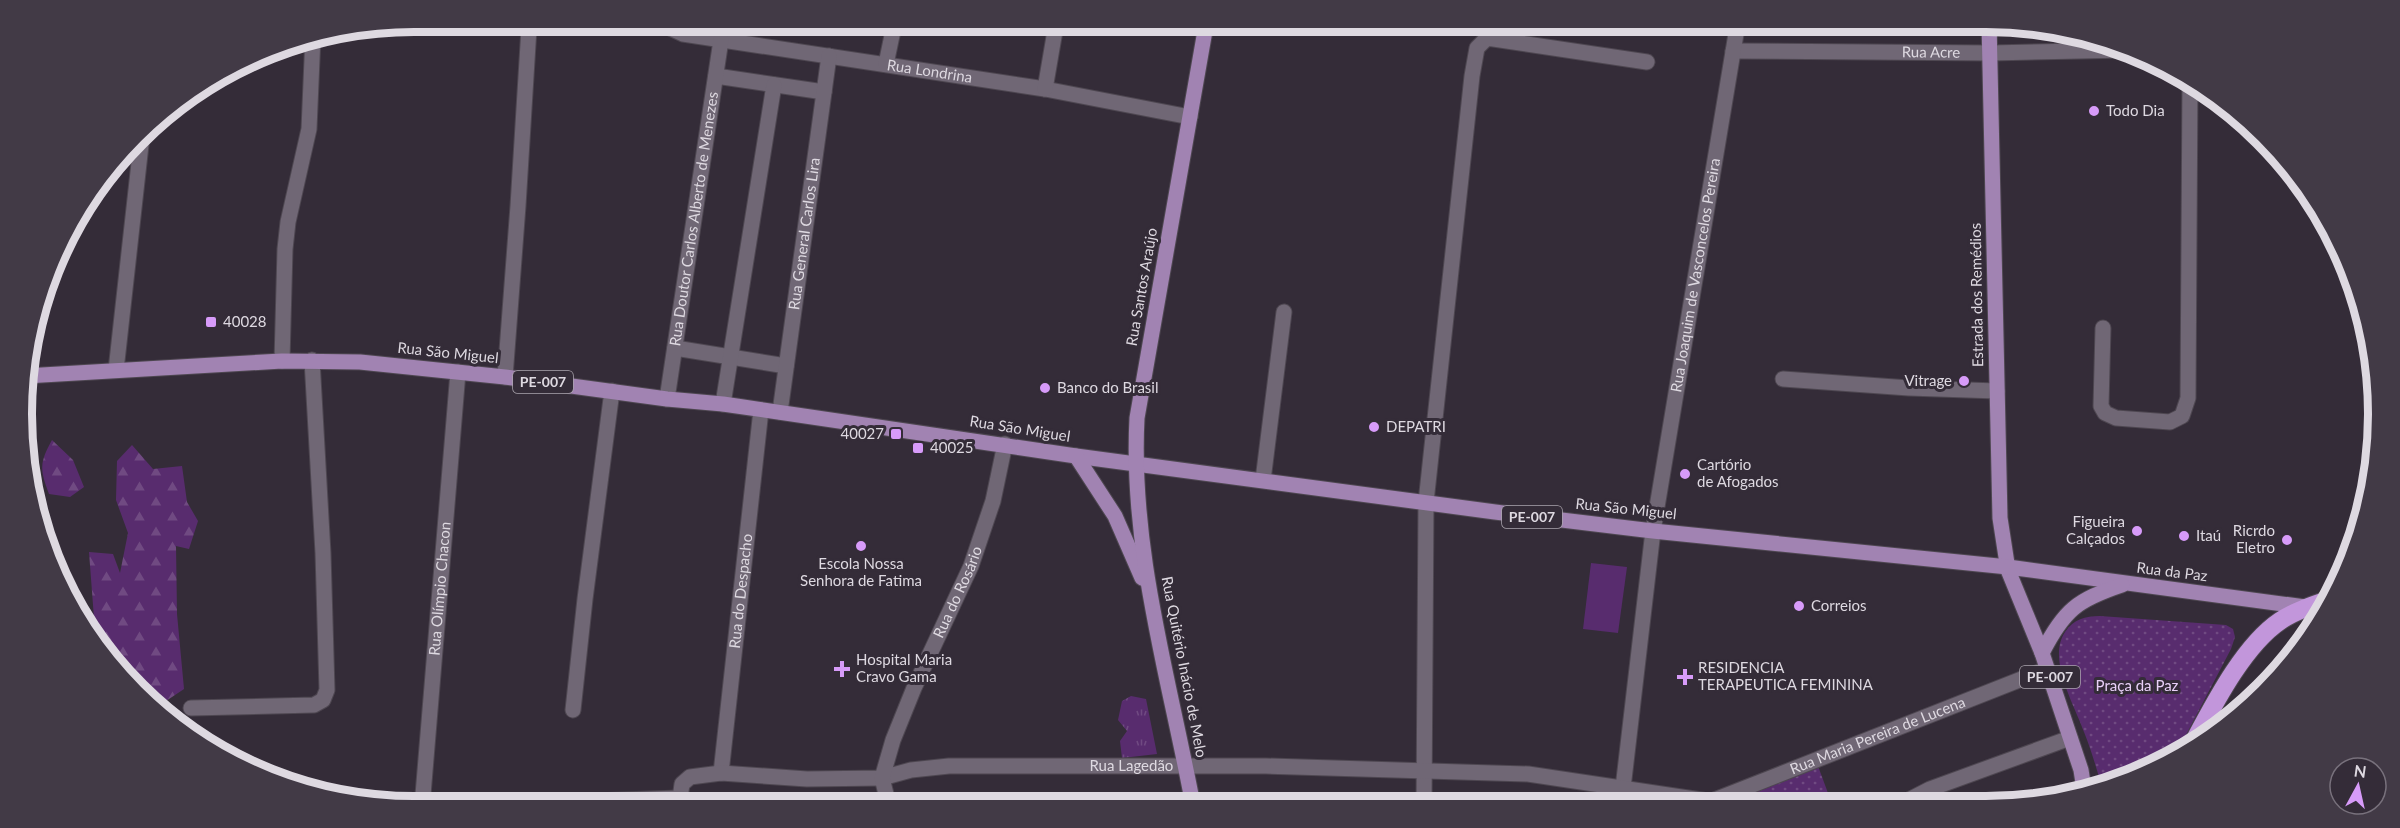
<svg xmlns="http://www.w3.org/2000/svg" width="2400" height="828" font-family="Lato,sans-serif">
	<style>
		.grass { fill: url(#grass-tufts) }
		.forest { fill: url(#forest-firs) }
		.park { fill: url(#park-dots) }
		.pitch { fill: #582c6e }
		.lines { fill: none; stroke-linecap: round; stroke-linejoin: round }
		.minor-casing { stroke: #4e4751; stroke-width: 17 }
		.major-casing { stroke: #4e4751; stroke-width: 17 }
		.highway-casing { stroke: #4e4751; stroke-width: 20 }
		.minor { stroke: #706775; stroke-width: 15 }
		.major { stroke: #a183b2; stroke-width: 15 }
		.highway { stroke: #c296db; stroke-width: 18 }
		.poi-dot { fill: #d79bf9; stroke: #342c38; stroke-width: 2 }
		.labels { text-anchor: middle; stroke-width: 6; stroke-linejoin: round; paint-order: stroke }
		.shield { fill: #342c38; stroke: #aba5ae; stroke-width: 1.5 }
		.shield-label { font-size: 14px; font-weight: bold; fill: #ded9e1 }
		.street-label { font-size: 15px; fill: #ded9e1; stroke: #342c38 }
		.poi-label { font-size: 15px; fill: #ded9e1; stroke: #342c38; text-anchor: start }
		.park-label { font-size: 15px; fill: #e9d0f8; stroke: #342c38 }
		.rim { fill: none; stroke: #ded9e1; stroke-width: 8 }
	</style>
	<defs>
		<pattern id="grass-tufts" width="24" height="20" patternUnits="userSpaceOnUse" patternTransform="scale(1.5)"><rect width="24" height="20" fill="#582c6e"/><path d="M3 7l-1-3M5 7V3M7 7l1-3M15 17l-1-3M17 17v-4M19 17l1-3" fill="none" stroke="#704a82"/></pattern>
		<pattern id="forest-firs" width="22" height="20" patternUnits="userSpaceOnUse" patternTransform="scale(1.5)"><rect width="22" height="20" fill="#582c6e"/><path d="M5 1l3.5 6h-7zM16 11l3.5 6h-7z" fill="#704a82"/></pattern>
		<pattern id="park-dots" width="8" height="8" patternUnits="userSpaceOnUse" patternTransform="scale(1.5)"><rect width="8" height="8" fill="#582c6e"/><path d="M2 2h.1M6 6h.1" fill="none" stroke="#704a82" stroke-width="1.8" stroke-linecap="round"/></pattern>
	</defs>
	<rect width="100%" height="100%" fill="#342c38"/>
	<polygon class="grass" points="1131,696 1146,699 1157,754 1122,758 1120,741 1127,731 1118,720 1122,701"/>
	<g class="forest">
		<path d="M52,440l21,20 11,27 -14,10 -21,-3c-9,-24 -10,-31 3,-54z"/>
		<polygon points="132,445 153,469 182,466 187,502 198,521 189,549 176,546 177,614 184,689 163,703 157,702 87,633 71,596 94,618 89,552 113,554 120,573 128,533 116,500 117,461"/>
	</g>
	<g class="park">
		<path d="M2100,616l126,9 7,4 2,8 -4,12 -56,107 -15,11 -59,17c-5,-17 -10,-35 -17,-52 -10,-28 -37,-73 -19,-100 9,-13 20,-16 35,-16z"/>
		<polygon points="1818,766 1832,804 1759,804 1744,800 1744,795"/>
	</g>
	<polygon class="pitch" points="1591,563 1627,567 1618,633 1583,629"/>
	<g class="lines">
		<defs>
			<g id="minor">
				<path id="s1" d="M668,27l15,7 362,55 145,28"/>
				<path id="s2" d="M1733,51l258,2 137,-3"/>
				<polyline points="886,64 894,26"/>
				<polyline points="716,76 824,92"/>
				<polyline points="1045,89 1056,25"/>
				<polyline points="2103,328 2101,406 2105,413 2116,418 2170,422 2182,416 2188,398 2190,80"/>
				<polyline points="675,348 786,366"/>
				<polyline points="282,361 285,249 288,222 309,129 313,36"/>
				<polyline points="116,370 142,136"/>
				<polyline points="505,377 518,206 529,28"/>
				<polyline points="1783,379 1909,388 1997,391"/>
				<path id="s3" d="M667,399l54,-359"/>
				<polyline points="723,404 774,85"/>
				<path id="s4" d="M780,412l49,-356"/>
				<polyline points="1263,480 1284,312"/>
				<polyline points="191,708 314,705 323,700 327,690 323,553 312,360"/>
				<polyline points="573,710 585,599 612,391"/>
				<path id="s5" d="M721,773l40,-363"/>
				<path id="s6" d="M1623,788l30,-257 85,-509"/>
				<path id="s7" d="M1712,801l335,-132"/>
				<polyline points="1901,804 1930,789 2070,738"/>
				<polyline points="1424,805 1426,502 1472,76 1477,48 1487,38 1647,62"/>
				<path id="s8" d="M679,806l3,-22 8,-7 31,-4 86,6 75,-1 29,-8 38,-4h317l262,8 200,30"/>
				<path id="s9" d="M889,806l-7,-28 11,-38 21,-52 57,-122 22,-65 12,-57"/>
				<path id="s10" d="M422,807l36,-435"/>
				<polyline points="423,807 679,798"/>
			</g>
			<g id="major">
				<polyline points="1989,21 2000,518 2008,570 2042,653 2081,770 2084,789"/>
				<polyline points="25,376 282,361 360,362 505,377 667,399 723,404 1076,456 1495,512 1653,531 2008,567 2305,607"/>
				<polyline points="1076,456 1115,516 1142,578"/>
				<path d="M2042,653c22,-43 35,-53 80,-68"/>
				<path d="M1193,805c-24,-128 -63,-256 -56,-387l69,-393"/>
			</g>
			<path id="highway" d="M2192,745c21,-39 51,-99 88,-124 15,-10 33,-16 51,-22"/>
		</defs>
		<use href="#minor" class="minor-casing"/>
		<use href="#major" class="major-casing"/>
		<use href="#highway" class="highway-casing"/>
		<use href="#minor" class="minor"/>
		<use href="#major" class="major"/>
		<use href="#highway" class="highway"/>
	</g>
	<g class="poi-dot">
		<circle cx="2094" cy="111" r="6"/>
		<rect x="205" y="316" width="12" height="12" rx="3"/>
		<circle cx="1964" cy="381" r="6"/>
		<circle cx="1045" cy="388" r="6"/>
		<circle cx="1374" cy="427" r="6"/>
		<rect x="890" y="428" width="12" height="12" rx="3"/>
		<rect x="912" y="442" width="12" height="12" rx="3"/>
		<circle cx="1685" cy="474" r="6"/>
		<circle cx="2137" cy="531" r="6"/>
		<circle cx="2184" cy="536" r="6"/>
		<circle cx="2287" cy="540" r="6"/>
		<circle cx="861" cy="546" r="6"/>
		<circle cx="1799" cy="606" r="6"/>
		<path d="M839 660h6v6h6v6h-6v6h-6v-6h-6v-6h6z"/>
		<path d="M1682 668h6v6h6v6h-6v6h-6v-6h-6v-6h6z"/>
	</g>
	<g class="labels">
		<g class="shield">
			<rect x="513" y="371" width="60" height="22" rx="4.5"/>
			<rect x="1502" y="506" width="60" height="22" rx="4.5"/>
			<rect x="2020" y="666" width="60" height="22" rx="4.5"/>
		</g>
		<g class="shield-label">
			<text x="543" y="387">PE-007</text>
			<text x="1532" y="522">PE-007</text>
			<text x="2050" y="682">PE-007</text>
		</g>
		<g class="street-label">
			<text dy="5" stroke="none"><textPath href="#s2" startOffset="198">Rua Acre</textPath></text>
			<text dy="5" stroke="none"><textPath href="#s1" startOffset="266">Rua Londrina</textPath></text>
			<text dy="5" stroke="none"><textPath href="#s3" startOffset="182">Rua Doutor Carlos Alberto de Menezes</textPath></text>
			<text dy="5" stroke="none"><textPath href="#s4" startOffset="180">Rua General Carlos Lira</textPath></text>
			<text dy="5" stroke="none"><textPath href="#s6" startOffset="518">Rua Joaquim de Vasconcelos Pereira</textPath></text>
			<text transform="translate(1142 287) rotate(-80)" y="5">Rua Santos Araújo</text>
			<text transform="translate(1977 295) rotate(-91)" y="5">Estrada dos Remédios</text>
			<text transform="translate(448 353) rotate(6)" y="5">Rua São Miguel</text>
			<text transform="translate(1020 429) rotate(9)" y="5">Rua São Miguel</text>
			<text transform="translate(1626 509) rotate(6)" y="5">Rua São Miguel</text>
			<text transform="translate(2172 572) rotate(7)" y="5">Rua da Paz</text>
			<text dy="5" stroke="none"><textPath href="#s10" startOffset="219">Rua Olímpio Chacon</textPath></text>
			<text dy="5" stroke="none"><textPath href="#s5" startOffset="183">Rua do Despacho</textPath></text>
			<text dy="5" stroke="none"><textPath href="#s9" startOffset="230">Rua do Rosário</textPath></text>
			<text transform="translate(1184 667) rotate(79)" y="5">Rua Quitério Inácio de Melo</text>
			<text dy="5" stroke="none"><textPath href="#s7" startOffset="178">Rua Maria Pereira de Lucena</textPath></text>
			<text dy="5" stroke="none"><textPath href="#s8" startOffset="476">Rua Lagedão</textPath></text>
		</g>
		<g class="poi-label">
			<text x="2106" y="116">Todo Dia</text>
			<text x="223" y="327">40028</text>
			<text x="1952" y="386" text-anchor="end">Vitrage</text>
			<text x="1057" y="393">Banco do Brasil</text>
			<text x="1386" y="432">DEPATRI</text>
			<text x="884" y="439" text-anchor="end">40027</text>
			<text x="930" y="453">40025</text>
			<text x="1697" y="470">Cartório<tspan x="1697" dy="17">de Afogados</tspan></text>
			<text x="2125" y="527" text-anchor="end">Figueira<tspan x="2125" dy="17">Calçados</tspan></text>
			<text x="2275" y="536" text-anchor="end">Ricrdo<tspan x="2275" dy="17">Eletro</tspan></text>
			<text x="2196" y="541">Itaú</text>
			<text x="861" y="569" text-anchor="middle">Escola Nossa<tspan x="861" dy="17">Senhora de Fatima</tspan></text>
			<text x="1811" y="611">Correios</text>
			<text x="856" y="665">Hospital Maria<tspan x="856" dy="17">Cravo Gama</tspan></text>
			<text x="1698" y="673">RESIDENCIA<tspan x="1698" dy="17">TERAPEUTICA FEMININA</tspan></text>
		</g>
		<g class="park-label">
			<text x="2137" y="691">Praça da Paz</text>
		</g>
	</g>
	<path d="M0 0H2400V828H0ZM414 32H1986A382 382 0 0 1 2368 414V414A382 382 0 0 1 1986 796H414A382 382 0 0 1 32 414V414A382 382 0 0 1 414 32Z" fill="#423a46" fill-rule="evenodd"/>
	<path class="rim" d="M414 32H1986A382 382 0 0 1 2368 414V414A382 382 0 0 1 1986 796H414A382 382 0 0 1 32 414V414A382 382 0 0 1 414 32Z"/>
	<g transform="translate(2358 786) rotate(8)"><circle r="28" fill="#342c38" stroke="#78717c" stroke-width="1.5"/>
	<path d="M0-4.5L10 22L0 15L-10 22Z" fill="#d79bf9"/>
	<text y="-9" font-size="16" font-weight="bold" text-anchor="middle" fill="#ded9e1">N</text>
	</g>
</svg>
